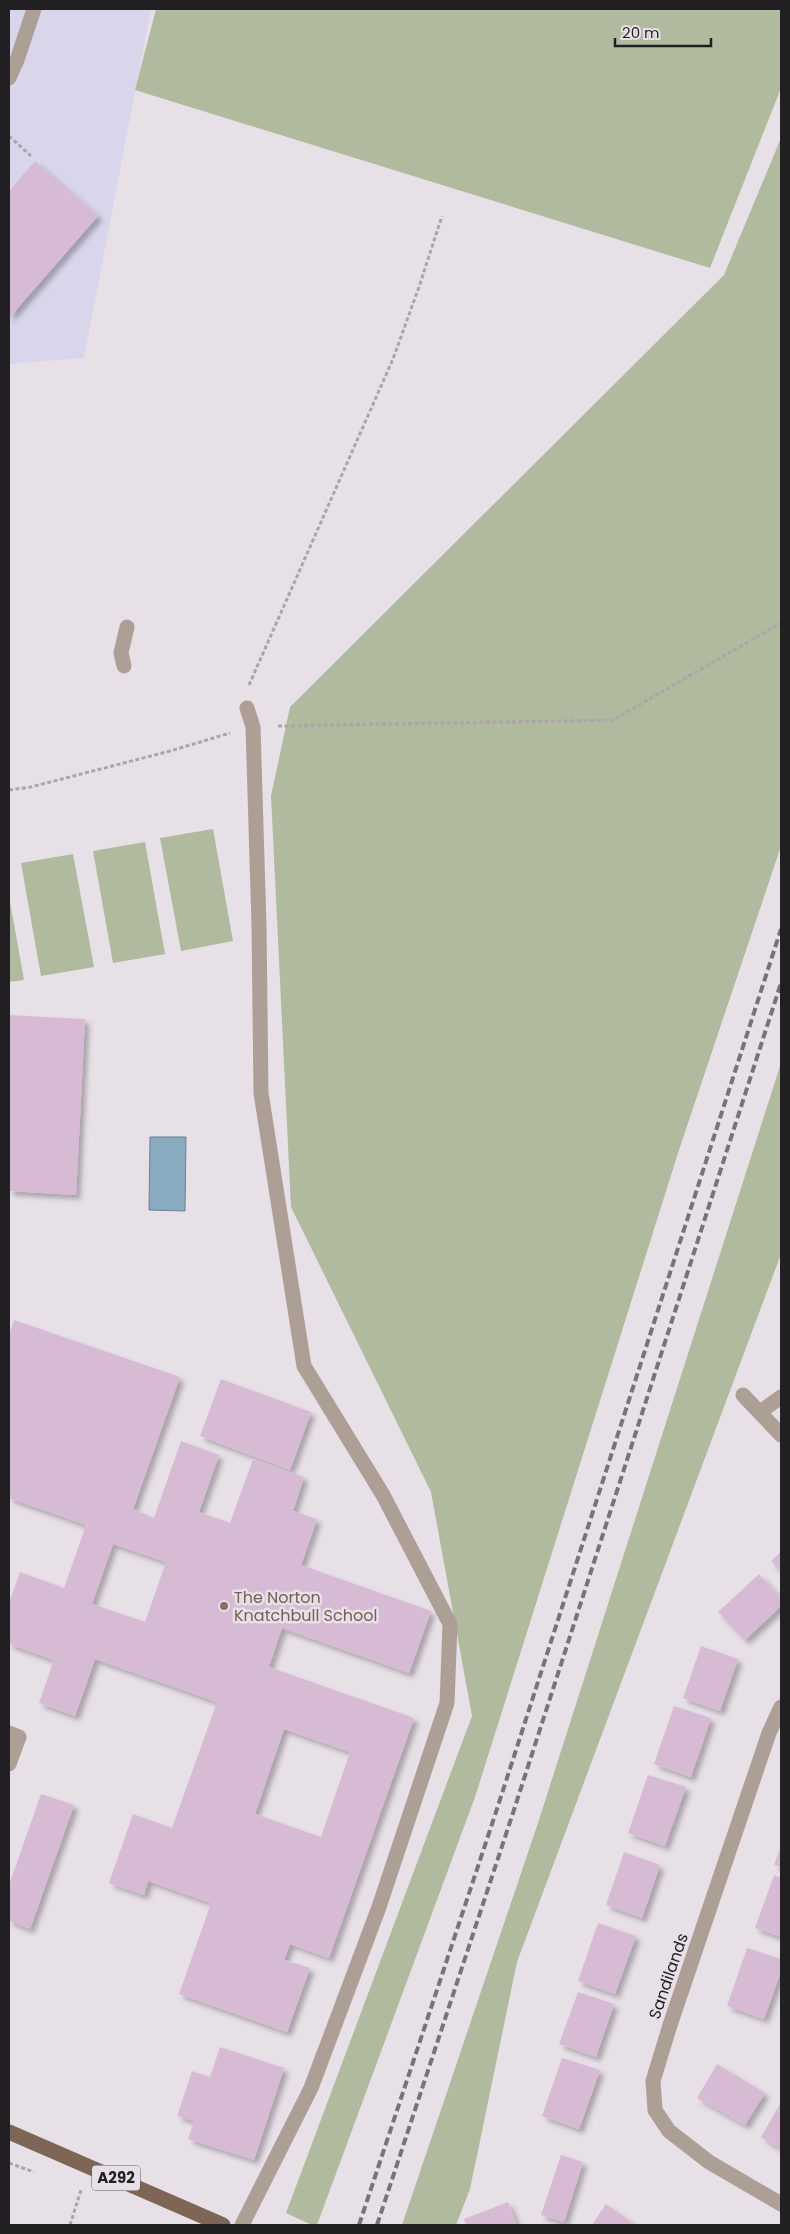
<svg xmlns="http://www.w3.org/2000/svg" width="790" height="2234" font-family="Poppins,sans-serif">
	<style>
		.industrial { fill: #d9d6ec }
		.green { fill: #afba9e }
		.water { fill: #89abbf; stroke: #6a8190 }
		.building { fill: #d7bbd4; fill-rule: evenodd; filter: url(#shadow) }
		.lines { fill: none; stroke-linecap: round; stroke-linejoin: round }
		.path { stroke: #aba5ab; stroke-width: 3; stroke-dasharray: 4 2.5; stroke-linecap: butt }
		.minor { stroke: #ad9f96; stroke-width: 15 }
		.major { stroke: #7e6656; stroke-width: 15 }
		.rail { stroke: #787377; stroke-width: 4; stroke-dasharray: 8 4; stroke-linecap: butt }
		.education-dot { fill: #8d6e63; stroke: #e8e0e7; stroke-width: 2 }
		.labels { text-anchor: middle; stroke-width: 5; stroke-linejoin: round; paint-order: stroke }
		.shield { fill: #e8e0e7; stroke: #5d595c; stroke-width: 1 }
		.shield-label { font-size: 15px; font-weight: bold; fill: #211f21 }
		.education-label { font-size: 16px; fill: #785e54; stroke: #e8e0e7; text-anchor: start }
		.street-label { font-size: 16px; fill: #211f21; stroke: #e8e0e7 }
	</style>
	<defs>
		<filter id="shadow"><feDropShadow dx="4.5" dy="4.5" stdDeviation="2.5" flood-color="#0004"/></filter>
	</defs>
	<rect width="100%" height="100%" fill="#e8e0e7"/>
	<polygon class="industrial" points="9,9 151,9 84,358 9,364"/>
	<g class="green">
		<polygon points="156,9 781,9 781,88 710,268 135,90"/>
		<polygon points="781,138 781,846 679,1150 475,1797 317,2225 312,2225 286,2213 472,1716 431,1492 291,1207 271,796 290,707 724,275"/>
		<polygon points="213,829 233,941 181,951 160,838"/>
		<polygon points="145,842 165,954 113,963 93,851"/>
		<polygon points="73,854 94,967 41,976 21,863"/>
		<polygon points="9,896 24,980 9,982"/>
		<polygon points="781,1063 781,1254 517,1962 470,2189 456,2225 402,2225 538,1823"/>
	</g>
	<polygon class="water" points="150,1137 186,1137 185,1211 149,1210"/>
	<g class="building">
		<polygon points="35,161 98,216 9,318 9,191"/>
		<polygon points="9,1015 85,1019 76,1195 9,1191"/>
		<path d="M14,1320l166,57 -47,132 21,9 27,-77 38,14 -20,57 31,11 23,-64 51,18 -11,34 24,8 -16,46 130,46 -22,62 -127,-45 -13,39 145,51 -85,240 -39,-14 -6,16 26,8 -23,64 -108,-38 32,-91 -63,-22 -4,14 -35,-12 24,-69 39,14 45,-126 -122,-43 -20,57 -36,-13 15,-43 -45,-16v-41l11,-31 44,16 22,-63 -77,-27v-163zM113,1544l53,18 -21,60 -53,-18zM284,1729l66,23 -29,85 -66,-23z"/>
		<polygon points="221,1379 311,1412 290,1470 200,1436"/>
		<polygon points="781,1552 781,1571 771,1561"/>
		<polygon points="759,1574 781,1598 781,1606 745,1640 718,1612"/>
		<polygon points="701,1646 738,1659 720,1711 683,1698"/>
		<polygon points="674,1706 711,1718 691,1777 654,1764"/>
		<polygon points="648,1775 686,1787 665,1846 628,1833"/>
		<polygon points="41,1794 74,1805 30,1929 9,1921 9,1885"/>
		<polygon points="781,1846 781,1867 774,1865"/>
		<polygon points="624,1852 660,1865 642,1918 606,1905"/>
		<polygon points="774,1875 781,1878 781,1937 755,1928"/>
		<polygon points="598,1923 636,1936 615,1994 578,1981"/>
		<polygon points="747,1948 781,1959 781,1971 764,2019 727,2006"/>
		<polygon points="578,1992 614,2004 596,2057 559,2044"/>
		<polygon points="220,2047 284,2068 254,2160 188,2139 194,2121 177,2116 192,2071 210,2077"/>
		<polygon points="562,2058 600,2070 579,2129 542,2116"/>
		<polygon points="717,2064 765,2093 745,2125 697,2098"/>
		<polygon points="781,2102 781,2149 761,2137"/>
		<polygon points="561,2155 583,2162 564,2222 541,2215"/>
		<polygon points="508,2202 517,2225 466,2225 464,2219"/>
		<polygon points="606,2204 631,2222 629,2225 592,2225"/>
	</g>
	<g class="lines">
		<g class="path">
			<polyline points="9,136 31,156"/>
			<polyline points="249,685 393,359 419,287 442,216"/>
			<polyline points="278,726 613,720 781,623"/>
			<polyline points="9,790 31,787 170,751 230,733"/>
			<polyline points="9,2163 34,2172"/>
			<polyline points="70,2225 81,2190"/>
		</g>
		<g class="minor">
			<polyline points="9,78 17,60 34,9"/>
			<polyline points="124,666 121,653 127,627"/>
			<polyline points="743,1395 781,1435"/>
			<polyline points="760,1412 781,1397"/>
			<polyline points="781,1707 769,1733 670,2025 653,2081 655,2110 669,2131 709,2162 781,2204"/>
			<polyline points="9,1733 19,1737 9,1764"/>
			<polyline points="242,2225 311,2088 379,1907 447,1703 450,1624 383,1495 304,1366 261,1093 259,925 253,727 247,708"/>
		</g>
		<polyline class="major" points="9,2132 223,2225"/>
		<g class="rail">
			<polyline points="359,2225 496,1812 781,929"/>
			<polyline points="377,2225 512,1816 781,983"/>
		</g>
	</g>
	<circle class="education-dot" cx="224" cy="1606" r="5"/>
	<g class="labels">
		<rect class="shield" x="92" y="2165.5" width="48" height="25" rx="4"/>
		<g class="shield-label">
			<text x="116" y="2183">A292</text>
		</g>
		<g class="education-label">
			<text x="234" y="1603">The Norton<tspan x="234" dy="18">Knatchbull School</tspan></text>
		</g>
		<g class="street-label">
			<text transform="translate(668 1976) rotate(-71)" y="6">Sandilands</text>
		</g>
	</g>
	<rect width="790" height="2234" fill="none" stroke="#211f21" stroke-width="20"/>
	<path d="M615 38v8h96v-8" fill="none" stroke="#211f21" stroke-width="2.5"/>
	<text x="622" y="38" font-size="15" fill="#211f21" stroke="#e8e0e7" stroke-width="4" paint-order="stroke">20 m</text>
</svg>
